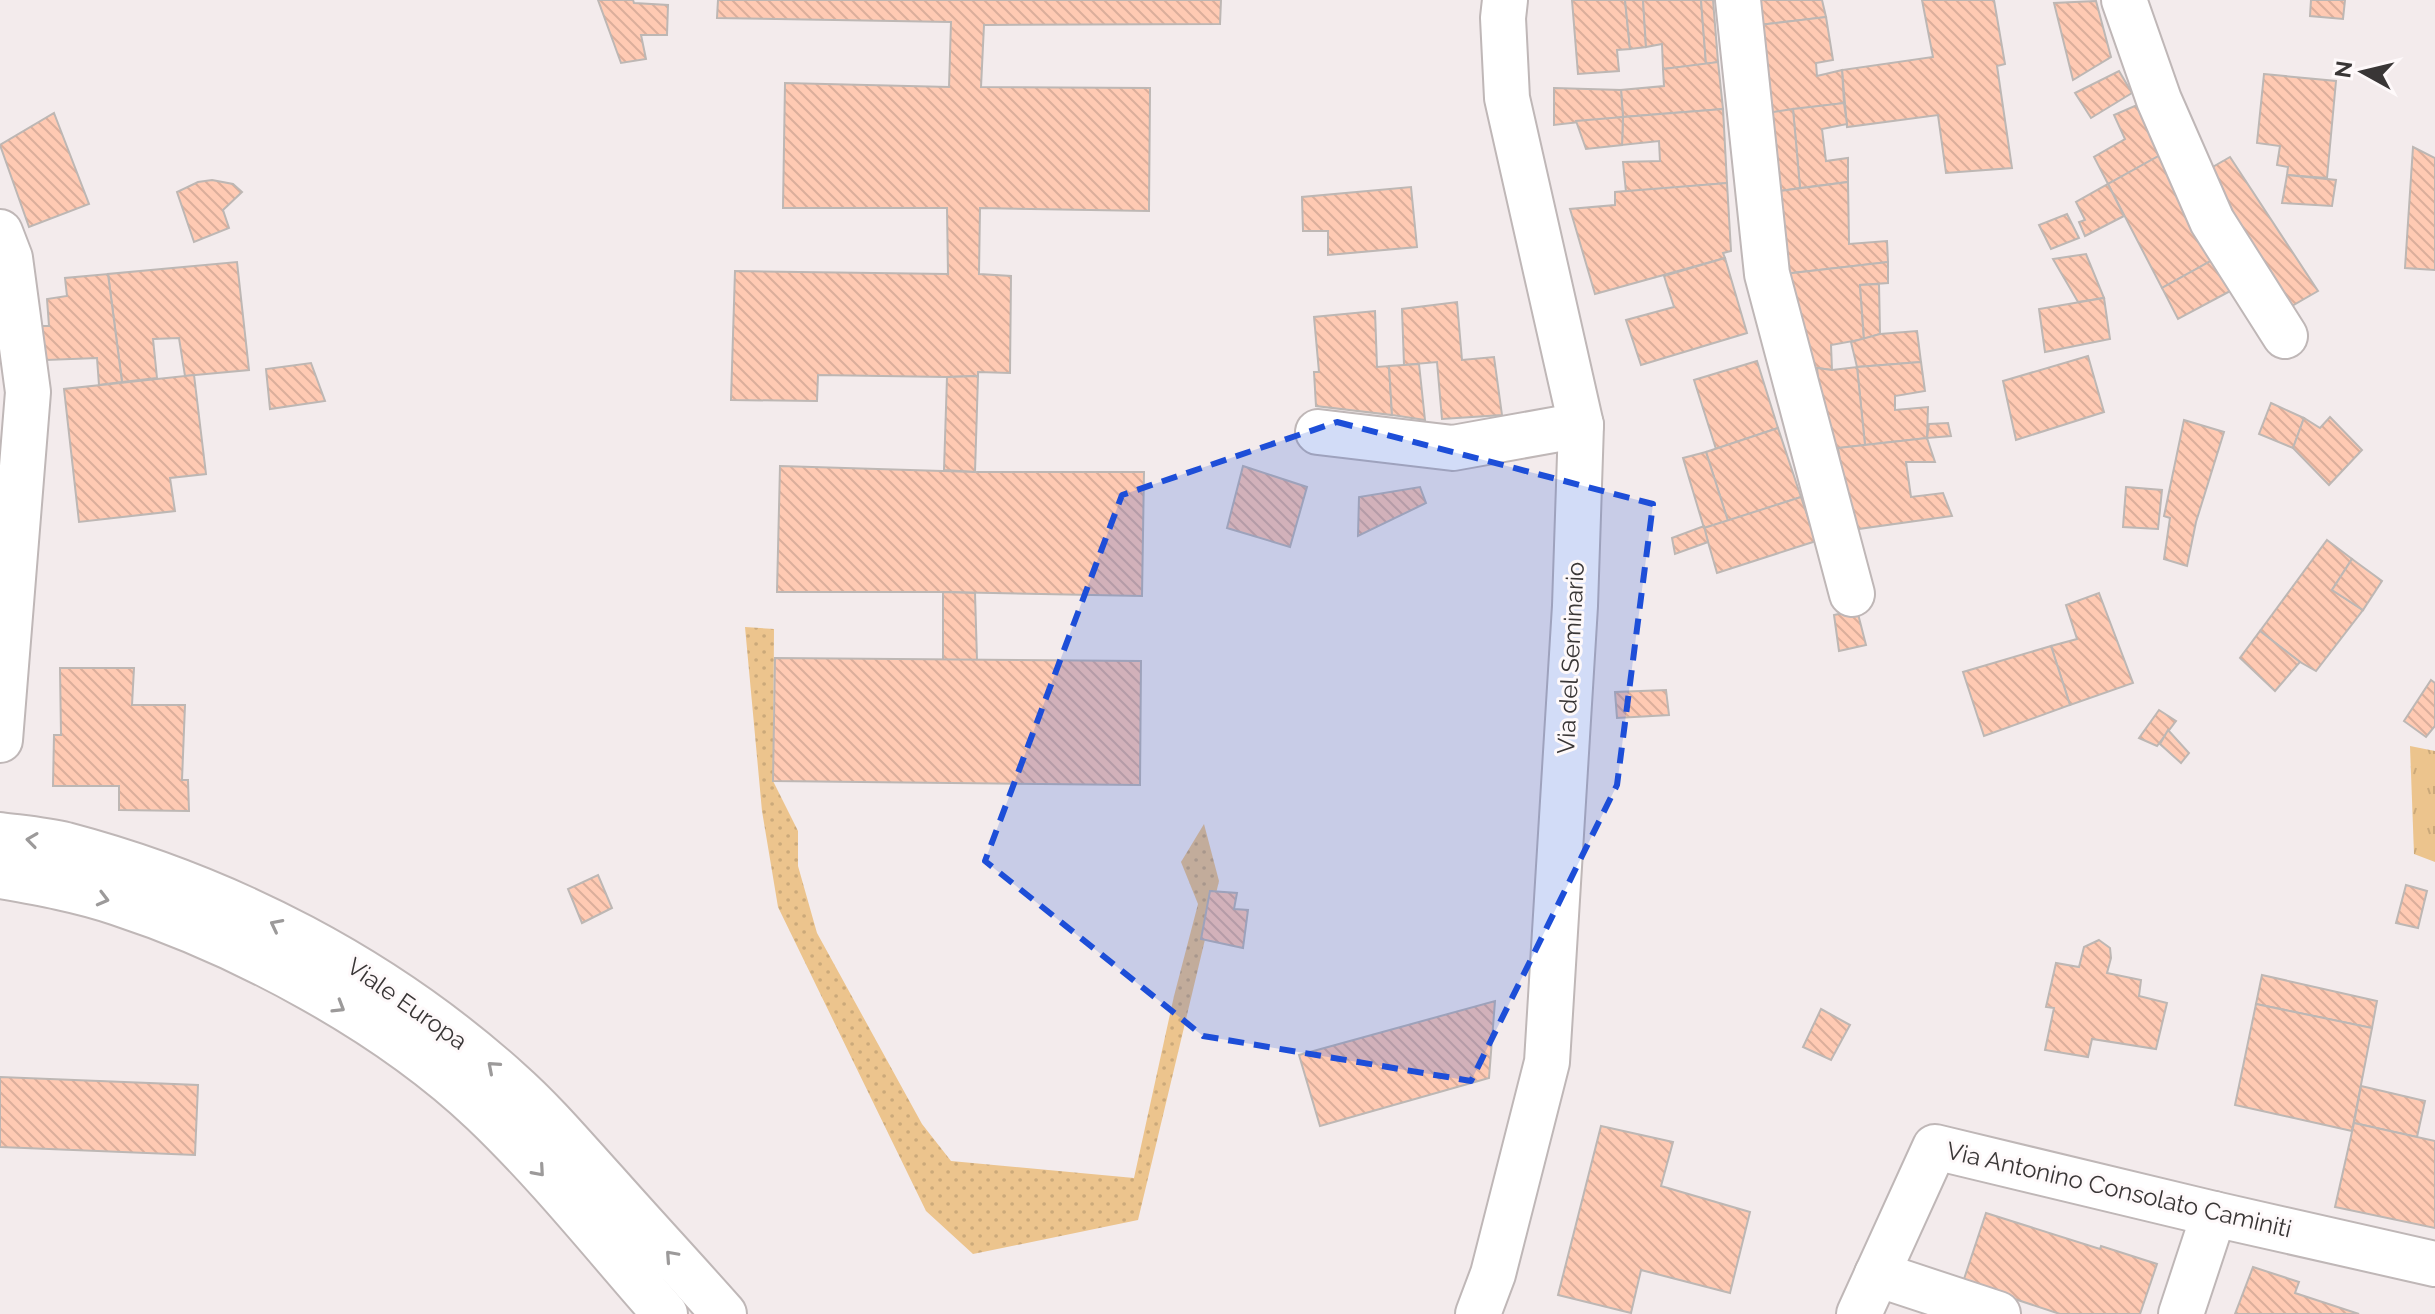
<svg xmlns="http://www.w3.org/2000/svg" width="2435" height="1314" font-family="Raleway,sans-serif">
	<style>
		.grass { fill: url(#grass-tufts) }
		.garden { fill: url(#garden-dots) }
		.building { fill: url(#building-back-hatch); stroke: #bdb7b4; stroke-width: 2 }
		.lines { fill: none; stroke-linecap: round; stroke-linejoin: round }
		.street-casing { stroke: #bfb7b7; stroke-width: 48 }
		.secondary-casing { stroke: #bfb7b7; stroke-width: 48 }
		.street { stroke: #fff; stroke-width: 44 }
		.secondary { stroke: #fff; stroke-width: 44 }
		.oneway { stroke: #9c9a9a }
		.marked { fill: #1d4ed8; fill-opacity: 0.2; stroke: #1d4ed8; stroke-width: 6; stroke-dasharray: 16 10; stroke-linejoin: round }
		.labels { text-anchor: middle; stroke-width: 6; stroke-linejoin: round; paint-order: stroke }
		.street-label { font-size: 24px; fill: #393636; stroke: #fef9fa }
	</style>
	<defs>
		<pattern id="grass-tufts" width="24" height="20" patternUnits="userSpaceOnUse" patternTransform="scale(2)"><rect width="24" height="20" fill="#ecc48d"/><path d="M3 7l-1-3M5 7V3M7 7l1-3M15 17l-1-3M17 17v-4M19 17l1-3" fill="none" stroke="#cba97a"/></pattern>
		<pattern id="garden-dots" width="8" height="8" patternUnits="userSpaceOnUse" patternTransform="scale(2)"><rect width="8" height="8" fill="#ecc48d"/><path d="M2 2h.1M6 6h.1" fill="none" stroke="#cba97a" stroke-width="1.8" stroke-linecap="round"/></pattern>
		<pattern id="building-back-hatch" width="6" height="6" patternUnits="userSpaceOnUse" patternTransform="scale(2)"><rect width="6" height="6" fill="#ffcab3"/><path d="M-1 5l2 2M0 0l6 6M5-1l2 2" fill="none" stroke="#dbae9b"/></pattern>
	</defs>
	<rect width="100%" height="100%" fill="#f3ebec"/>
	<polygon class="grass" points="2410,746 2435,751 2435,862 2414,854"/>
	<polygon class="garden" points="745,627 774,629 773,781 798,831 798,866 817,933 922,1124 951,1161 1134,1178 1174,996 1198,904 1181,862 1204,824 1219,881 1138,1220 973,1254 926,1211 778,907 762,811"/>
	<g class="building">
		<polygon points="598,0 633,0 634,3 668,5 667,35 641,35 646,59 621,63"/>
		<polygon points="718,0 1221,0 1220,24 984,25 981,87 1150,88 1149,211 980,208 979,274 1011,276 1010,373 978,372 978,376 947,377 818,375 817,401 731,400 735,271 948,274 947,208 783,208 785,83 949,87 951,22 717,18"/>
		<polygon points="1572,0 1625,0 1630,49 1617,50 1619,71 1578,74"/>
		<polygon points="1625,0 1643,0 1646,47 1630,49"/>
		<polygon points="1643,0 1701,0 1706,64 1663,69 1662,44 1646,47"/>
		<polygon points="1701,0 1713,0 1718,62 1706,64"/>
		<polygon points="1748,0 1822,0 1826,17 1751,26"/>
		<polygon points="1922,0 1994,0 2005,64 1997,66 2012,168 1946,173 1938,115 1847,127 1842,70 1933,57"/>
		<polygon points="2311,0 2345,0 2343,19 2310,16"/>
		<polygon points="2096,1 2111,57 2073,80 2054,3"/>
		<polygon points="1826,17 1833,60 1816,63 1817,76 1842,70 1844,103 1760,114 1751,26"/>
		<polygon points="1718,62 1723,109 1623,117 1621,90 1664,86 1663,69"/>
		<polygon points="2119,71 2132,93 2091,118 2075,93"/>
		<polygon points="2264,74 2336,81 2327,178 2287,175 2288,167 2277,165 2280,146 2257,143"/>
		<polygon points="1554,88 1621,90 1623,117 1554,125"/>
		<polygon points="1844,103 1847,124 1822,129 1826,161 1848,158 1848,182 1800,188 1793,109"/>
		<polygon points="2137,105 2164,153 2108,184 2094,157 2125,139 2114,115"/>
		<polygon points="1723,109 1727,183 1626,192 1623,162 1660,161 1659,141 1622,145 1623,117"/>
		<polygon points="1793,109 1800,188 1772,192 1760,114"/>
		<polygon points="54,113 89,204 29,227 0,145"/>
		<polygon points="1623,117 1622,145 1586,149 1576,121"/>
		<polygon points="2413,147 2435,158 2435,270 2405,268"/>
		<polygon points="2164,153 2218,257 2162,288 2108,184"/>
		<polygon points="2230,157 2318,291 2285,310 2197,176"/>
		<polygon points="2287,175 2336,180 2332,206 2282,203"/>
		<polygon points="212,180 233,184 242,192 223,210 229,228 194,242 177,192 198,182"/>
		<polygon points="1848,182 1849,244 1887,241 1888,262 1784,274 1772,192"/>
		<polygon points="1727,183 1731,251 1723,253 1725,258 1595,294 1570,209 1615,205 1615,192"/>
		<polygon points="2108,184 2124,216 2085,236 2079,222 2085,220 2076,202"/>
		<polygon points="1411,187 1417,247 1328,255 1328,231 1303,231 1302,197"/>
		<polygon points="2067,214 2079,238 2051,249 2039,225"/>
		<polygon points="2086,254 2104,298 2078,302 2053,259"/>
		<polygon points="2218,257 2234,289 2178,319 2162,288"/>
		<polygon points="1725,258 1747,333 1641,365 1626,320 1674,307 1664,276"/>
		<polygon points="237,262 249,370 185,376 179,338 153,339 157,378 122,382 108,274"/>
		<polygon points="1888,262 1888,283 1860,285 1864,339 1831,345 1832,370 1817,368 1793,372 1784,274"/>
		<polygon points="108,274 122,382 99,385 97,358 46,360 41,326 49,326 47,299 67,296 65,278"/>
		<polygon points="1879,284 1880,334 1864,339 1860,285"/>
		<polygon points="2104,298 2110,339 2045,352 2039,309"/>
		<polygon points="1457,302 1462,360 1494,357 1502,415 1442,419 1437,362 1404,365 1402,309"/>
		<polygon points="1375,311 1377,367 1389,366 1392,415 1316,406 1314,372 1319,372 1314,317"/>
		<polygon points="1917,331 1921,362 1857,367 1851,342 1880,334"/>
		<polygon points="2088,356 2104,412 2016,440 2003,381"/>
		<polygon points="1757,361 1778,428 1716,449 1694,380"/>
		<polygon points="1921,362 1925,391 1895,396 1895,410 1928,407 1927,438 1865,445 1857,367"/>
		<polygon points="311,363 325,401 270,409 266,369"/>
		<polygon points="1419,364 1425,420 1392,415 1389,366"/>
		<polygon points="1857,367 1865,445 1826,450 1817,368 1832,370"/>
		<polygon points="194,375 206,474 170,478 175,511 79,522 64,389"/>
		<polygon points="978,376 975,472 944,470 947,377"/>
		<polygon points="2271,403 2304,418 2293,448 2259,434"/>
		<polygon points="2330,417 2362,450 2329,485 2293,448 2304,418 2320,428"/>
		<polygon points="2184,420 2224,432 2196,522 2187,566 2164,559 2170,518 2164,516"/>
		<polygon points="1948,423 1951,436 1927,438 1929,424"/>
		<polygon points="1778,428 1801,497 1728,521 1706,452"/>
		<polygon points="1927,438 1935,462 1906,462 1911,497 1943,493 1952,516 1851,530 1838,448"/>
		<polygon points="1706,452 1728,521 1704,528 1683,458"/>
		<polygon points="780,466 975,472 1144,472 1142,596 943,592 777,592"/>
		<polygon points="1243,466 1307,487 1290,547 1227,528"/>
		<polygon points="1420,487 1426,503 1358,536 1359,497"/>
		<polygon points="2126,487 2162,490 2158,529 2123,527"/>
		<polygon points="1801,497 1816,541 1717,573 1704,528"/>
		<polygon points="1704,526 1708,542 1675,554 1672,538"/>
		<polygon points="2327,540 2352,559 2332,590 2363,610 2316,671 2300,662 2260,631"/>
		<polygon points="2352,559 2382,581 2363,610 2332,590"/>
		<polygon points="943,592 975,593 977,660 943,660"/>
		<polygon points="2099,593 2133,683 2070,705 2051,646 2077,639 2066,605"/>
		<polygon points="1857,610 1866,645 1839,651 1834,615"/>
		<polygon points="2260,631 2300,662 2275,691 2240,658"/>
		<polygon points="2051,646 2070,705 1984,736 1963,672"/>
		<polygon points="775,658 1141,661 1140,785 773,781"/>
		<polygon points="60,668 134,668 132,705 185,705 182,780 188,780 189,811 119,810 119,786 53,786 54,735 61,735"/>
		<polygon points="2431,680 2435,683 2435,726 2426,737 2404,721"/>
		<polygon points="1666,690 1669,715 1617,718 1615,692"/>
		<polygon points="2159,710 2176,721 2157,746 2139,738"/>
		<polygon points="2168,730 2189,753 2181,763 2160,744"/>
		<polygon points="598,875 612,908 582,923 568,889"/>
		<polygon points="2406,885 2427,891 2418,928 2396,923"/>
		<polygon points="1210,891 1237,893 1234,909 1248,910 1243,948 1201,939"/>
		<polygon points="2099,940 2110,948 2111,958 2107,973 2141,980 2139,996 2167,1003 2156,1049 2092,1039 2088,1057 2045,1050 2054,1008 2046,1007 2056,963 2079,967 2084,947"/>
		<polygon points="2262,975 2377,1001 2372,1028 2256,1004"/>
		<polygon points="1495,1001 1489,1078 1320,1126 1299,1055"/>
		<polygon points="2256,1004 2372,1028 2352,1131 2235,1105"/>
		<polygon points="1821,1009 1850,1025 1831,1060 1803,1047"/>
		<polygon points="0,1077 198,1085 195,1155 0,1147"/>
		<polygon points="2361,1086 2425,1101 2417,1137 2354,1123"/>
		<polygon points="2354,1123 2435,1141 2435,1228 2335,1207"/>
		<polygon points="1601,1126 1673,1142 1661,1186 1750,1212 1730,1293 1641,1270 1631,1313 1558,1295"/>
		<polygon points="1986,1213 2100,1249 2101,1246 2157,1264 2140,1314 2060,1314 1963,1282"/>
		<polygon points="2253,1267 2299,1282 2295,1293 2359,1314 2235,1314"/>
	</g>
	<g class="lines">
		<defs>
			<g id="street">
				<polyline points="1738,0 1767,274 1852,594"/>
				<polyline points="2124,0 2159,100 2212,221 2285,336"/>
				<polyline points="0,232 10,258 28,392 0,740"/>
				<polyline points="1318,432 1453,448 1581,425"/>
				<polyline points="1877,1274 1998,1314"/>
				<polyline points="1859,1314 1935,1147 2214,1214 2435,1264"/>
				<polyline points="2181,1314 2214,1214"/>
			</g>
			<g id="secondary">
				<path d="M0,835c22,3 45,5 66,10 163,43 319,124 444,237 35,31 65,67 96,101 39,44 79,87 118,131"/>
				<path d="M0,876c40,7 80,14 118,27 125,41 269,118 365,209 65,62 122,134 182,202"/>
				<polyline points="1478,1314 1493,1274 1547,1062 1575,606 1581,425 1507,98 1503,18 1505,0"/>
			</g>
		</defs>
		<use href="#street" class="street-casing"/>
		<use href="#secondary" class="secondary-casing"/>
		<use href="#street" class="street"/>
		<use href="#secondary" class="secondary"/>
	</g>
	<defs><path id="oneway-chevron" d="M-2-3.5L2.5 0L-2 3.5" fill="none" stroke-width="1.6" stroke-linecap="round" stroke-linejoin="round" transform="scale(2)"/></defs>
	<g class="oneway">
		<use href="#oneway-chevron" transform="translate(32 840) rotate(-172)"/>
		<use href="#oneway-chevron" transform="translate(103 899) rotate(15)"/>
		<use href="#oneway-chevron" transform="translate(276 925) rotate(-153)"/>
		<use href="#oneway-chevron" transform="translate(339 1007) rotate(31)"/>
		<use href="#oneway-chevron" transform="translate(493 1067) rotate(-139)"/>
		<use href="#oneway-chevron" transform="translate(539 1171) rotate(49)"/>
		<use href="#oneway-chevron" transform="translate(671 1256) rotate(-132)"/>
	</g>
	<path class="marked" d="M1337,422l316,82 -36,281 -146,296 -268,-45 -218,-175 137,-366z"/>
	<g class="labels">
		<g class="street-label">
			<text transform="translate(1571 658) rotate(-87)" y="8">Via del Seminario</text>
			<text transform="translate(407 1004) rotate(35)" y="8">Viale Europa</text>
			<text transform="translate(2119 1190) rotate(13)" y="8">Via Antonino Consolato Caminiti</text>
		</g>
	</g>
	<g transform="translate(2363 72) rotate(278)" stroke="#fef9fa" stroke-width="6" paint-order="stroke">
	<path d="M0-6L14 30L0 20L-14 30Z" fill="#393636"/>
	<text y="-12" font-size="22" font-weight="bold" text-anchor="middle" fill="#393636">N</text>
	</g>
</svg>
